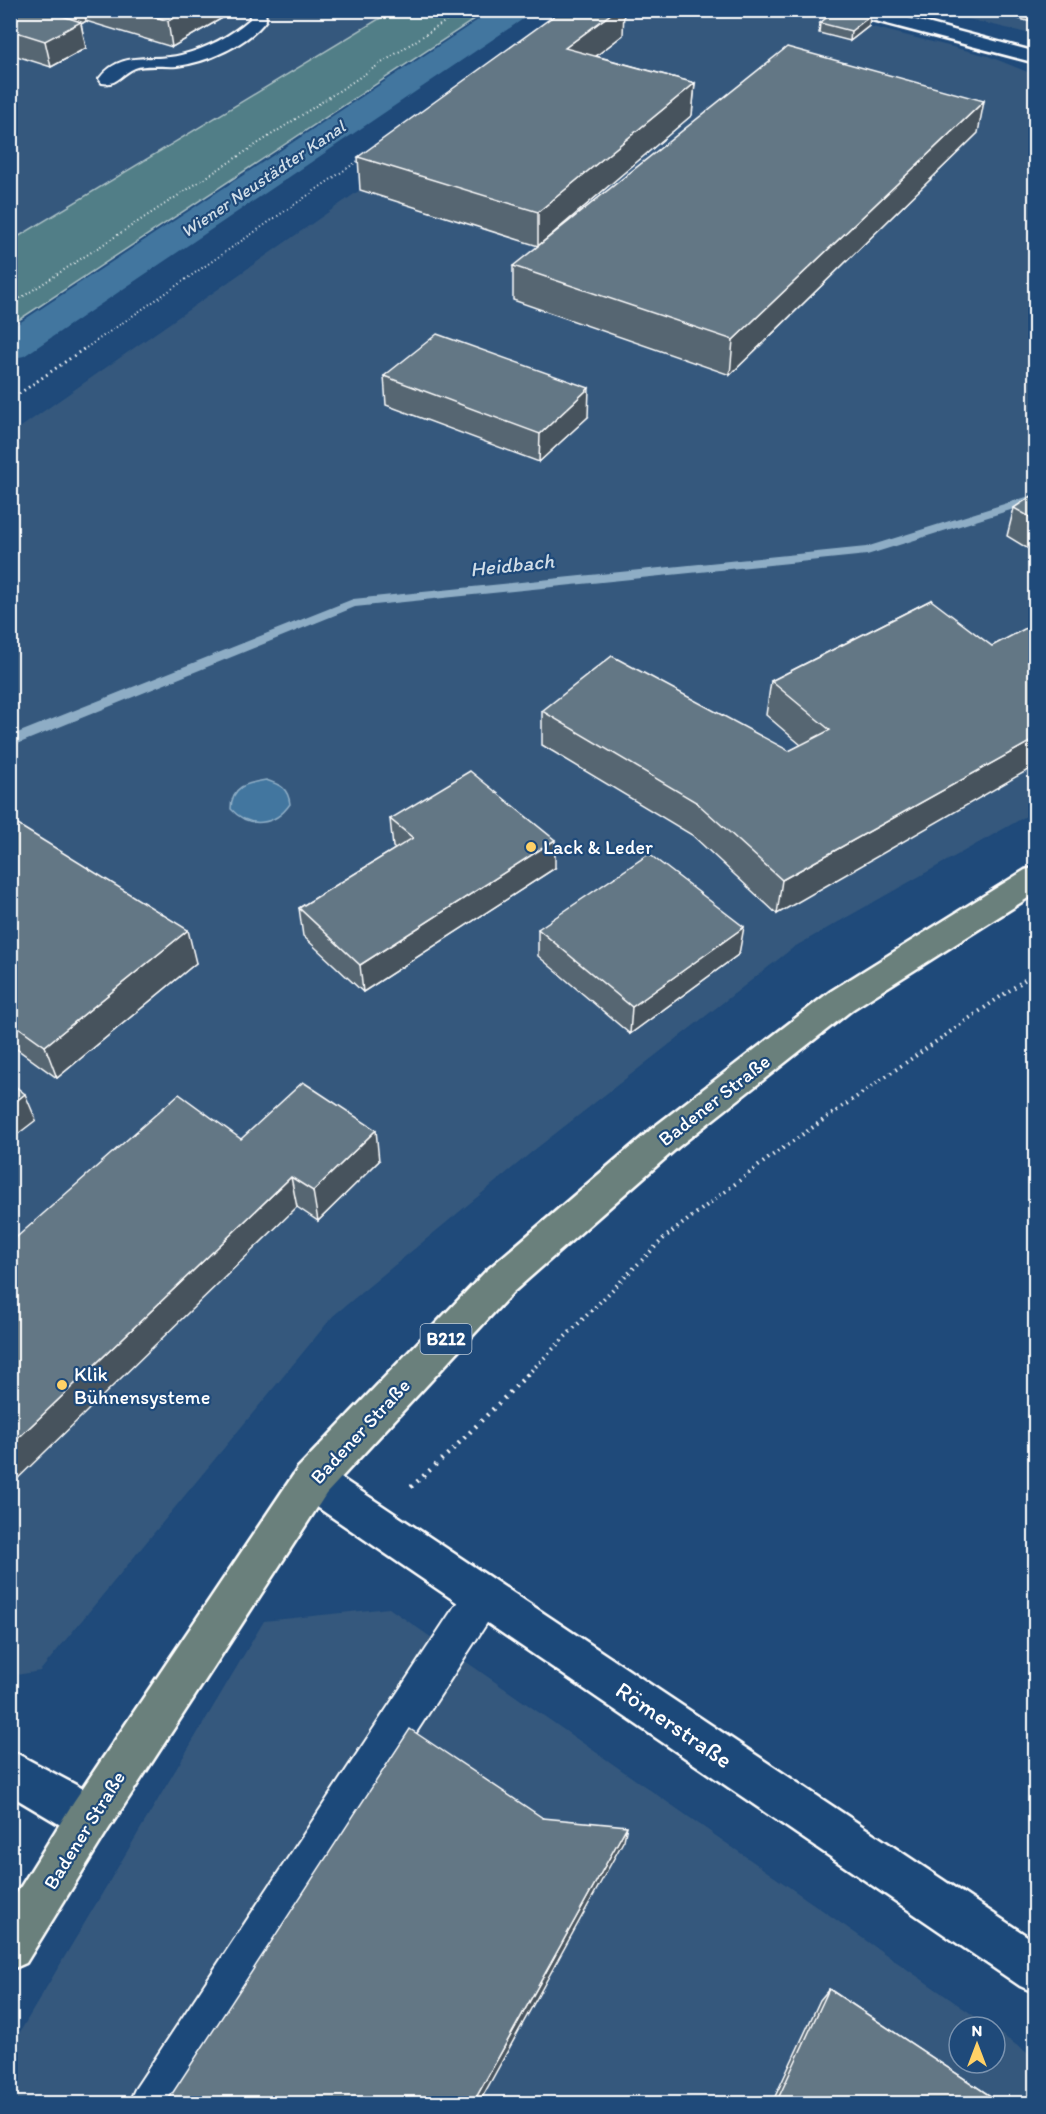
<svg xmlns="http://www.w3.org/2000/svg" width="1046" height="2114" font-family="Itim,sans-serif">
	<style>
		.built { fill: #34587d }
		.green { fill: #517e87; stroke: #a8bec3; stroke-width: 1.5 }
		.water { fill: #42769f; stroke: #8eadc5; stroke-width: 1.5 }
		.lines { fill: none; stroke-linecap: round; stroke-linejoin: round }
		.stream { fill: #8eadc5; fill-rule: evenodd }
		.canal { fill: #42769f; fill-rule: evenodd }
		.lane-casing { stroke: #fff; stroke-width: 4 }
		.street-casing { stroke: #fff; stroke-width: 5 }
		.primary-casing { stroke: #fff; stroke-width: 5 }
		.path-far3 { stroke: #fff; stroke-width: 2; stroke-dasharray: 1 3; stroke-linecap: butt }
		.path-far2 { stroke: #fff; stroke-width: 3; stroke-dasharray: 1.5 4; stroke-linecap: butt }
		.path-far1 { stroke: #fff; stroke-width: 4; stroke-dasharray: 1.5 4.5; stroke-linecap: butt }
		.path { stroke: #fff; stroke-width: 4.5; stroke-dasharray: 2 6; stroke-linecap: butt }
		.lane { fill: #1f4a7a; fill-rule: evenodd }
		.street { fill: #1f4a7a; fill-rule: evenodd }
		.primary { fill: #6a807c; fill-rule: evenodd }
		.wall { fill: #566672; stroke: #fff; stroke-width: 1.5 }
		.shaded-wall { fill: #46535d; stroke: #fff; stroke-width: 1.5 }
		.building { fill: #647785; stroke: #fff; stroke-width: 1.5 }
		.poi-dot { fill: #ffd166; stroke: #1f4a7a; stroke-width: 2 }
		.labels { text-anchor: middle; stroke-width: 4.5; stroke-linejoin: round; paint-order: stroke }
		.far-water-label { font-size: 18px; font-style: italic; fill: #d0dde7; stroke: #1f4a7a }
		.shield { fill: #1f4a7a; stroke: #bcc9d7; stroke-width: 1.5 }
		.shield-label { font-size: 18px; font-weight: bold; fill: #fff }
		.poi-label { font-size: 20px; fill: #fff; stroke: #1f4a7a; text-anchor: start }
		.street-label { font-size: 20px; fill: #fff; stroke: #1f4a7a }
		.water-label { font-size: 21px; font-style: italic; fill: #d0dde7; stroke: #1f4a7a }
		.near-street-label { font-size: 24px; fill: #fff; stroke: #1f4a7a }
	</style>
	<rect width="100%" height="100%" fill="#1f4a7a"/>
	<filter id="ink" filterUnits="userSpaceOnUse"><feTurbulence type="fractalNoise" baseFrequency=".0167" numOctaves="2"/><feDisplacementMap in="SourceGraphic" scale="12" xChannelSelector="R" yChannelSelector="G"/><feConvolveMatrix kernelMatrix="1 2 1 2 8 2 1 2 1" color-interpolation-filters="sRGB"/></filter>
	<g filter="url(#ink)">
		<g class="built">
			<polygon points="11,11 392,11 11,240"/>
			<polygon points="603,11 809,11 988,56 1035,75 1035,811 794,947 533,1151 333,1316 40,1671 11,1676 11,434 360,190"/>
			<polygon points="934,11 1035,11 1035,35"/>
			<polygon points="389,1608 990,2027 959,2027 959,2063 995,2063 995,2030 1036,2059 1035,2104 11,2104 11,2047 264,1621"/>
		</g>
		<polygon class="green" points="392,11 487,11 11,325 11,241"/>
		<path class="water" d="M266,780c15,5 22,8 24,24 -15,22 -41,25 -59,5 0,-23 16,-26 35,-29z"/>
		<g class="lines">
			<polygon class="stream" points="1036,494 1036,502 867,555 355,607 10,747 10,736 353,599 866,547"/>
			<polygon class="canal" points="493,10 530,10 526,17 24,356 10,359 10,329"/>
			<defs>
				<g id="lane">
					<path d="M249,10h16l1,10c-17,24 -60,43 -89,46 -13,1 -31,-2 -42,2 -13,5 -18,18 -33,15l-3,-4c22,-30 52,-16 82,-24 27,-7 48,-18 69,-36z"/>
					<polygon points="483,1578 496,1583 502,1596 496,1609 176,2104 128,2104 135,2089 470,1583"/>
				</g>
				<g id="street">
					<polygon points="846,10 878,10 1036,52 1036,63 849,14"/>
					<polygon points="312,1462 326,1468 1036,1942 1036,1993 1020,1986 298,1494 292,1481 298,1468"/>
					<polygon points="10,1750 106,1801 112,1817 106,1833 90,1839 74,1833 10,1795"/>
				</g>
				<polygon id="primary" points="1036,867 1036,893 853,1009 678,1147 512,1293 326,1494 106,1833 26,1963 10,1970 10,1904 74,1801 298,1468 486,1271 654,1127 831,991 1025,870"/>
			</defs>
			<use href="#lane" class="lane-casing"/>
			<use href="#street" class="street-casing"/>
			<use href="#primary" class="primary-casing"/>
			<g class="path-far3">
				<polyline points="10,305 463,10"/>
				<polyline points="83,350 362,158"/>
			</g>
			<polyline class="path-far2" points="10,400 85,348"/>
			<polyline class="path-far1" points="527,1375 664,1238 773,1155 1036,972"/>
			<polyline class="path" points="411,1487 449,1453 529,1373"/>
			<use href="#lane" class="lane"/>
			<use href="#street" class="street"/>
			<use href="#primary" class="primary"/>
		</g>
		<g class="wall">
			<polygon points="10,10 231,10 231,13 172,47 86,21 81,24 86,48 51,67 10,54"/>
			<polygon points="986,10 1035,10 1035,23"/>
			<polygon points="870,16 869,26 850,41 819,33 820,23"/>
			<polygon points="623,35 596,56 695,83 692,115 538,246 360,190 358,157"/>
			<polygon points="978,133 730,375 513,300 513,266"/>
			<polygon points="384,376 588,417 539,462 386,405"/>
			<polygon points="1035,494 1035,553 1007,536 1014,508"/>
			<polygon points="931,600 777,914 692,835 542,745 542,711 789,751 801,745 766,715 771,681"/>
			<polygon points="390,819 555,868 363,992 303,936 299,908 395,849 393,847"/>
			<polygon points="10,820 196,963 57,1078 10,1044"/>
			<polygon points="538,929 739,954 630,1034 538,956"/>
			<polygon points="241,1139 379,1161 318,1221 297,1207"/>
			<polygon points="829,1989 1001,2103 772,2103 820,2000"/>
		</g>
		<g class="shaded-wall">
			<polygon points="52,10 84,10 86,21 81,24 86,48 51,67 45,41 50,12"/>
			<polygon points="187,10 231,10 231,13 172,47 168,21"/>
			<polygon points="616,10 624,10 623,35 565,80 565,48"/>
			<polygon points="870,16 869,26 850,41 851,31"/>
			<polygon points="695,83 692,115 538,246 538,212"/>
			<polygon points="984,101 978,133 730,375 733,340"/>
			<polygon points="589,388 588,417 539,462 540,434"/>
			<polygon points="1035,739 1035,766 777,914 782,880"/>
			<polygon points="555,840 555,868 363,992 360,965"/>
			<polygon points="744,927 739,954 630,1034 632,1007"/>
			<polygon points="188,930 196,963 57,1078 45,1046"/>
			<polygon points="25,1094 36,1120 10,1140 10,1106"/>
			<polygon points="376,1130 379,1161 318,1221 313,1191"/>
			<polygon points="291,1177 297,1207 10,1486 10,1446"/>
			<polygon points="627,1826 624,1840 479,2103 473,2103"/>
		</g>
		<g class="building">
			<polygon points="10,10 52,10 50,12 81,22 45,41 10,30"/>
			<polygon points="133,10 187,10 168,21"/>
			<polygon points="562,10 616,10 565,48 695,83 538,212 358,157"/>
			<polygon points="836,10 849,10 870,16 851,31 820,23"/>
			<polygon points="787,47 984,101 733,340 513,266"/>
			<polygon points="437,334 589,388 540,434 384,376"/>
			<polygon points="1035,494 1035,520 1014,508"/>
			<polygon points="931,600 992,646 1030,626 1035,630 1035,739 782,880 696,802 542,711 612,656 789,751 830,730 771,681"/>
			<polygon points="470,771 555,840 360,965 299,908 413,838 390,819"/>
			<polygon points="10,820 188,930 45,1046 10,1021"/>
			<polygon points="649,854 744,927 632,1007 538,929"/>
			<polygon points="10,1082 25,1094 10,1106"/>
			<polygon points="303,1082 376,1130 313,1191 291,1177 10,1446 10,1243 179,1094 241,1139"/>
			<polygon points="410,1729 543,1818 627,1826 473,2103 166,2103"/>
			<polygon points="829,1989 1001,2103 776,2103"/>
		</g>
	</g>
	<g class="poi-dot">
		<circle cx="531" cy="847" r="6"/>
		<circle cx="62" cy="1385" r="6"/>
	</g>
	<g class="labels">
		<g class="far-water-label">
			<text transform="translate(263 179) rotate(-34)" y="6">Wiener Neustädter Kanal</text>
		</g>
		<rect class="shield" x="420.5" y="1324" width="51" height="30" rx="4.5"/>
		<g class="shield-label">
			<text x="446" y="1345">B212</text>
		</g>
		<g class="poi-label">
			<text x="543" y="854">Lack &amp; Leder</text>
			<text x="74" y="1381">Klik<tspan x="74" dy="23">Bühnensysteme</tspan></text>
		</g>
		<g class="street-label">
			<text transform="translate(714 1100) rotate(-38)" y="7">Badener Straße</text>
			<text transform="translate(360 1431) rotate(-47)" y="7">Badener Straße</text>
			<text transform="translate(84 1830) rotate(-58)" y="7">Badener Straße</text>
		</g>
		<g class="water-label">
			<text transform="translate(512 565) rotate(-6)" y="7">Heidbach</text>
		</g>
		<g class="near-street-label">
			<text transform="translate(674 1725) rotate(34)" y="8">Römerstraße</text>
		</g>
	</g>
	<rect width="1046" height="2114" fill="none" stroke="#1f4a7a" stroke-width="36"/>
	<rect x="18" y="18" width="1010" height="2078" fill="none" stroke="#fff" stroke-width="2" filter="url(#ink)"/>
	<g transform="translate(977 2045)"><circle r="28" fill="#1f4a7a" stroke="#7992af" stroke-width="1.5"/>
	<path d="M0-4.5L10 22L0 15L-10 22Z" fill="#ffd166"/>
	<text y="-9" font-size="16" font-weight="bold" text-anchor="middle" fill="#ffffff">N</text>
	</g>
</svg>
